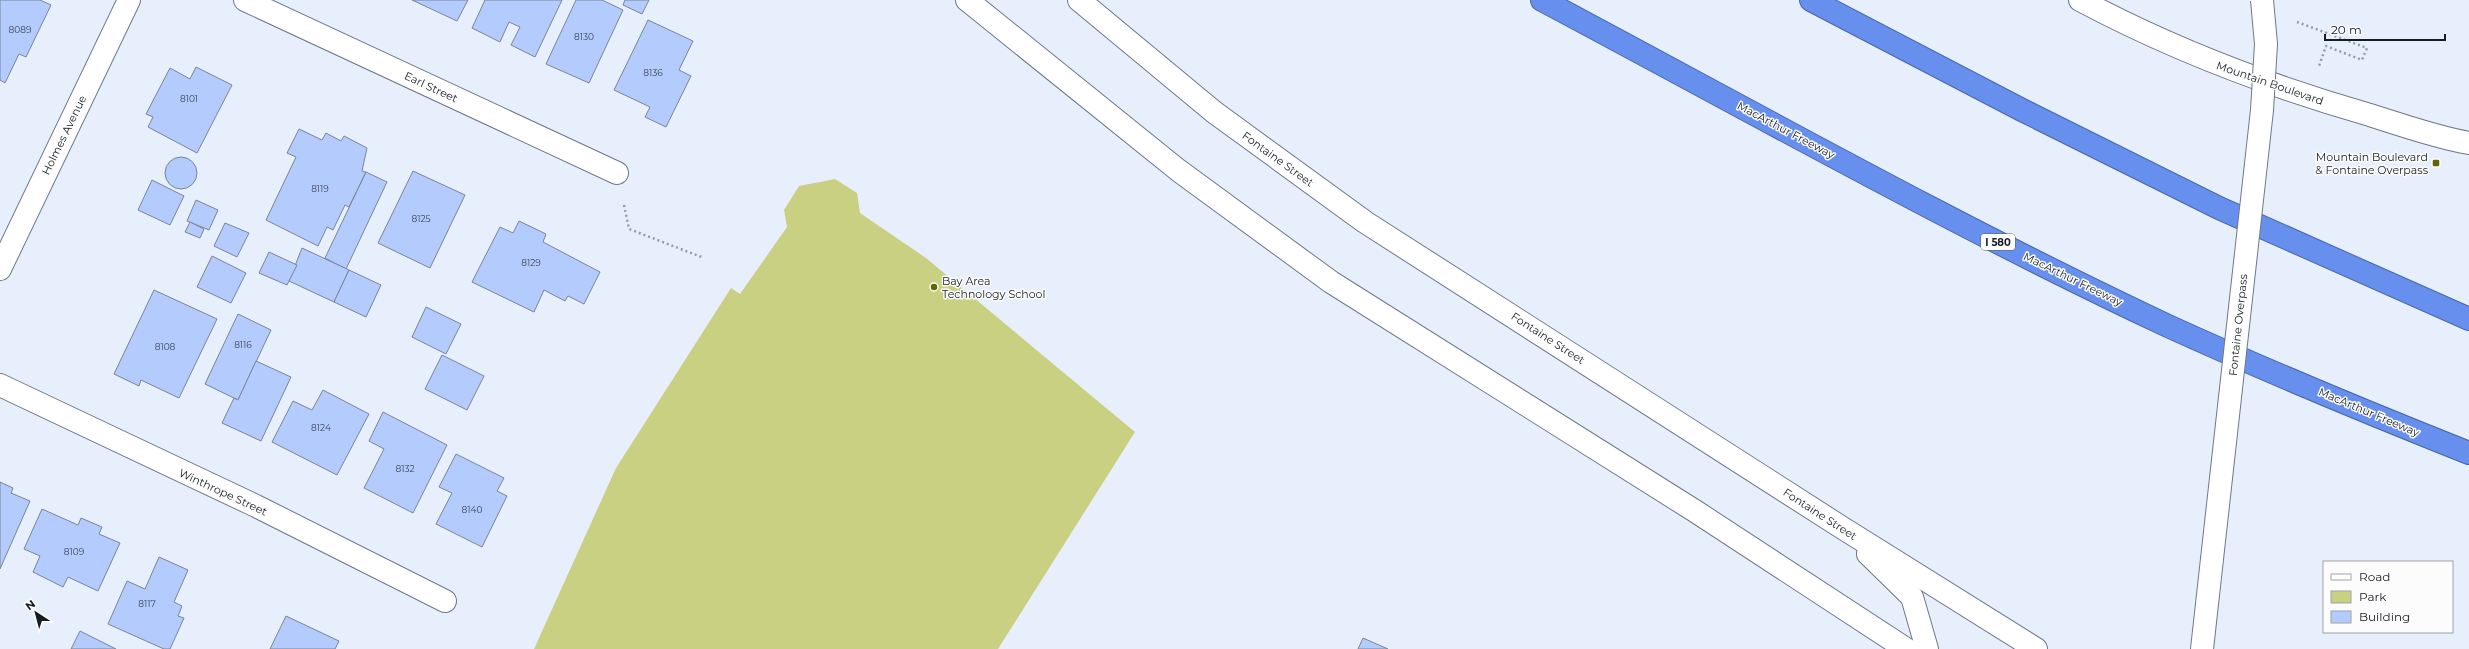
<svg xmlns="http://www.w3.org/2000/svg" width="2469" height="649" font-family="Montserrat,sans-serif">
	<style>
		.green { fill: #cad082 }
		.building { fill: #b3cbfd; stroke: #7a8498 }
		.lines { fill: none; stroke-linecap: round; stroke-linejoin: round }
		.minor-casing { stroke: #6e778a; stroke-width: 24 }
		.highway-casing { stroke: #4a66a7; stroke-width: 24 }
		.path { stroke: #959ba5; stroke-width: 2.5; stroke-dasharray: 2 3; stroke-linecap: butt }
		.minor { stroke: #fff; stroke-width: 22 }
		.highway { stroke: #668fee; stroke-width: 22 }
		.minor-bridge-casing { stroke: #6e778a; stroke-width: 24; stroke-linecap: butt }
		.minor-bridge { stroke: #fff; stroke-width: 22 }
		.poi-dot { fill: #626500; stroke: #fcfcfc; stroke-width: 1.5 }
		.labels { text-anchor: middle; stroke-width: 3; stroke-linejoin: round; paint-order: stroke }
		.number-label { font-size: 9px; fill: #3e4759 }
		.shield { fill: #fcfcfc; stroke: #5c5e63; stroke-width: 1 }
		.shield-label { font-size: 10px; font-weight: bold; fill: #171b22 }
		.street-label { font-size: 11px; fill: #171b22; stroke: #fcfcfc }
		.poi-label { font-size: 11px; fill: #171b22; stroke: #fcfcfc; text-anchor: end }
	</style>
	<rect width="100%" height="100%" fill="#e8effc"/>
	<polygon class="green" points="835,179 857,193 860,213 926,258 1135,432 998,649 534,649 616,468 731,288 740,294 787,227 784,210 799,186"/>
	<g class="building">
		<polygon points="0,0 40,0 51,5 26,57 19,54 5,83 0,80"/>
		<polygon points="412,0 468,0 457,21"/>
		<polygon points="485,0 562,0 535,57 511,45 520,27 509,22 500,42 472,28"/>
		<polygon points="576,0 602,0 623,10 589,83 546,64"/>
		<polygon points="625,0 649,0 642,14 623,5"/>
		<polygon points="648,20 693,41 679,70 691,76 666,127 645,117 650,107 614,90"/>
		<polygon points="196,67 232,85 197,153 148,127 153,117 146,114 170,68 190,79"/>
		<polygon points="299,129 322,140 326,133 341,141 344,136 367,148 362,171 366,172 349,207 345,205 333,230 327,227 318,246 266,220 296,157 287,153"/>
		<circle cx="181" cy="173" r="16"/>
		<polygon points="413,171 465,195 430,268 378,243"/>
		<polygon points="366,172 387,182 346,269 325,258"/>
		<polygon points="152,180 184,196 170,225 138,210"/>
		<polygon points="196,200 218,210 209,230 187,221"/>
		<polygon points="519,221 546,234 543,242 600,272 584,304 568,296 565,301 544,290 534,312 472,282 500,227 513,233"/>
		<polygon points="190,222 204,229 200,238 185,232"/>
		<polygon points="225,223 249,233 237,257 214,246"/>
		<polygon points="302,248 349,270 334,302 289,281"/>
		<polygon points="269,252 297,265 287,285 259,273"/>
		<polygon points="212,256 246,273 231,303 197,287"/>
		<polygon points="349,270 381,285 366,317 334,302"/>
		<polygon points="154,290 217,319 179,398 141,380 139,386 114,374"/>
		<polygon points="426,307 461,324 446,354 412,337"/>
		<polygon points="238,314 271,330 238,400 205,384"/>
		<polygon points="442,355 484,376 467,410 425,389"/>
		<polygon points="256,361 291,377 261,441 222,423 234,398 238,400"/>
		<polygon points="323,390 369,414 337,475 272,442 293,401 312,410"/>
		<polygon points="383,412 447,445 413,513 364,488 384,449 369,441"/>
		<polygon points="456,454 504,478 497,491 507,496 482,547 436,524 452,493 439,487"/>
		<polygon points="0,482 13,488 11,493 30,501 0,569"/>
		<polygon points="42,509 78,525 81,518 102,527 99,534 120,543 98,591 68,577 63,587 33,572 40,556 24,549"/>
		<polygon points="159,557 188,570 174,602 182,606 178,616 184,618 170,649 164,649 108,624 127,581 145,589"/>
		<polygon points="286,616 339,641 335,649 270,649"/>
		<polygon points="80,631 116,649 71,649"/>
		<polygon points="1363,638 1388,649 1358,649"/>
	</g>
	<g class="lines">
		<defs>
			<g id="minor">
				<polyline points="245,0 617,173"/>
				<polyline points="967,0 1178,170 1331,282 1695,511 1906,649"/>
				<polyline points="1079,0 1214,112 1365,222 1841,527 2036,649"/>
				<path d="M2080,0c92,49 189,86 290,115 32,10 65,22 99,28"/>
				<polyline points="0,269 129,0"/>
				<polyline points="0,385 256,506 445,601"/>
				<polyline points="1868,554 1912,597 1927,649"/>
				<polyline points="2202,649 2212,559"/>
			</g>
			<g id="highway">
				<path d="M1542,0c207,110 413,226 626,326 99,45 200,87 301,127"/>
				<polyline points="1811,0 2022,110 2219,208 2469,319"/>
			</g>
		</defs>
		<use href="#minor" class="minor-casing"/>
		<use href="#highway" class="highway-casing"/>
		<g class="path">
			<polyline points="2297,22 2367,48 2362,60 2326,46 2319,66"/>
			<polyline points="624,205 629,229 704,258"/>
		</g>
		<use href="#minor" class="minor"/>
		<use href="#highway" class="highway"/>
		<defs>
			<polyline id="minor-bridge" points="2212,559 2262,110 2266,44 2262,0"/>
		</defs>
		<use href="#minor-bridge" class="minor-bridge-casing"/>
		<use href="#minor-bridge" class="minor-bridge"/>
	</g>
	<g class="poi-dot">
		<rect x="2432" y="159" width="8" height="8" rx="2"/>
		<circle cx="934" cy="287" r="4"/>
	</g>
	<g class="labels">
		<g class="number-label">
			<text x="20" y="33">8089</text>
			<text x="584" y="40">8130</text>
			<text x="653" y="76">8136</text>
			<text x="189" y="102">8101</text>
			<text x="320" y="192">8119</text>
			<text x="421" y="222">8125</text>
			<text x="531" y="266">8129</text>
			<text x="243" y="348">8116</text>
			<text x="165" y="350">8108</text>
			<text x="321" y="431">8124</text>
			<text x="405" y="472">8132</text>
			<text x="472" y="513">8140</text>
			<text x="74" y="555">8109</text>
			<text x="147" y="607">8117</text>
		</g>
		<rect class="shield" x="1981" y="234" width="34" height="16" rx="3"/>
		<g class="shield-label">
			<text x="1998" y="246">I 580</text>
		</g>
		<g class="street-label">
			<text transform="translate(2270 83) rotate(19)" y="4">Mountain Boulevard</text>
			<text transform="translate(431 87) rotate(25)" y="4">Earl Street</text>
			<text transform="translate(1786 130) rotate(28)" y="4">MacArthur Freeway</text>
			<text transform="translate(64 135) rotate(-64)" y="4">Holmes Avenue</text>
			<text transform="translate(1278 159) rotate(36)" y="4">Fontaine Street</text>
			<text transform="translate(2073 279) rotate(26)" y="4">MacArthur Freeway</text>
			<text transform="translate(2238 325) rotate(-84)" y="4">Fontaine Overpass</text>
			<text transform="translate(1548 338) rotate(33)" y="4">Fontaine Street</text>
			<text transform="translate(2369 412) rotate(23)" y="4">MacArthur Freeway</text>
			<text transform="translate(223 492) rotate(25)" y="4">Winthrope Street</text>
			<text transform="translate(1820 514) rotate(33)" y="4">Fontaine Street</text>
		</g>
		<g class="poi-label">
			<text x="2428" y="161">Mountain Boulevard<tspan x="2428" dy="13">&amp; Fontaine Overpass</tspan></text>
			<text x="942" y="285" text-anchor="start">Bay Area<tspan x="942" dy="13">Technology School</tspan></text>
		</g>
	</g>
	<rect x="2323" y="561" width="130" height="72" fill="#fcfcfc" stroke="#a0a2a5"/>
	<rect x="2331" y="574" width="20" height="6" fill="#ffffff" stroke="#a0a2a5"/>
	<text x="2359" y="581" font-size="12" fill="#171b22">Road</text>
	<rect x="2331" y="591" width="20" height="12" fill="#cad082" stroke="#a0a2a5"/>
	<text x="2359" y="601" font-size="12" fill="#171b22">Park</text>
	<rect x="2331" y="611" width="20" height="12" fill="#b3cbfd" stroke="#a0a2a5"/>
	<text x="2359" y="621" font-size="12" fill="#171b22">Building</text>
	<g transform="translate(36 613) rotate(324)" stroke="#fcfcfc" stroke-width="3" paint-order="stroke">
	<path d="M0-3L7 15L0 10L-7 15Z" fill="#171b22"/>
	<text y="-6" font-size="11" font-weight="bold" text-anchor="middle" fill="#171b22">N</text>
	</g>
	<path d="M2325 34v6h120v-6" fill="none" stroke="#171b22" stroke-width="2"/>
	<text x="2331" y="34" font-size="12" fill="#171b22" stroke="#fcfcfc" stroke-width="3" paint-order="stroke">20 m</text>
</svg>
